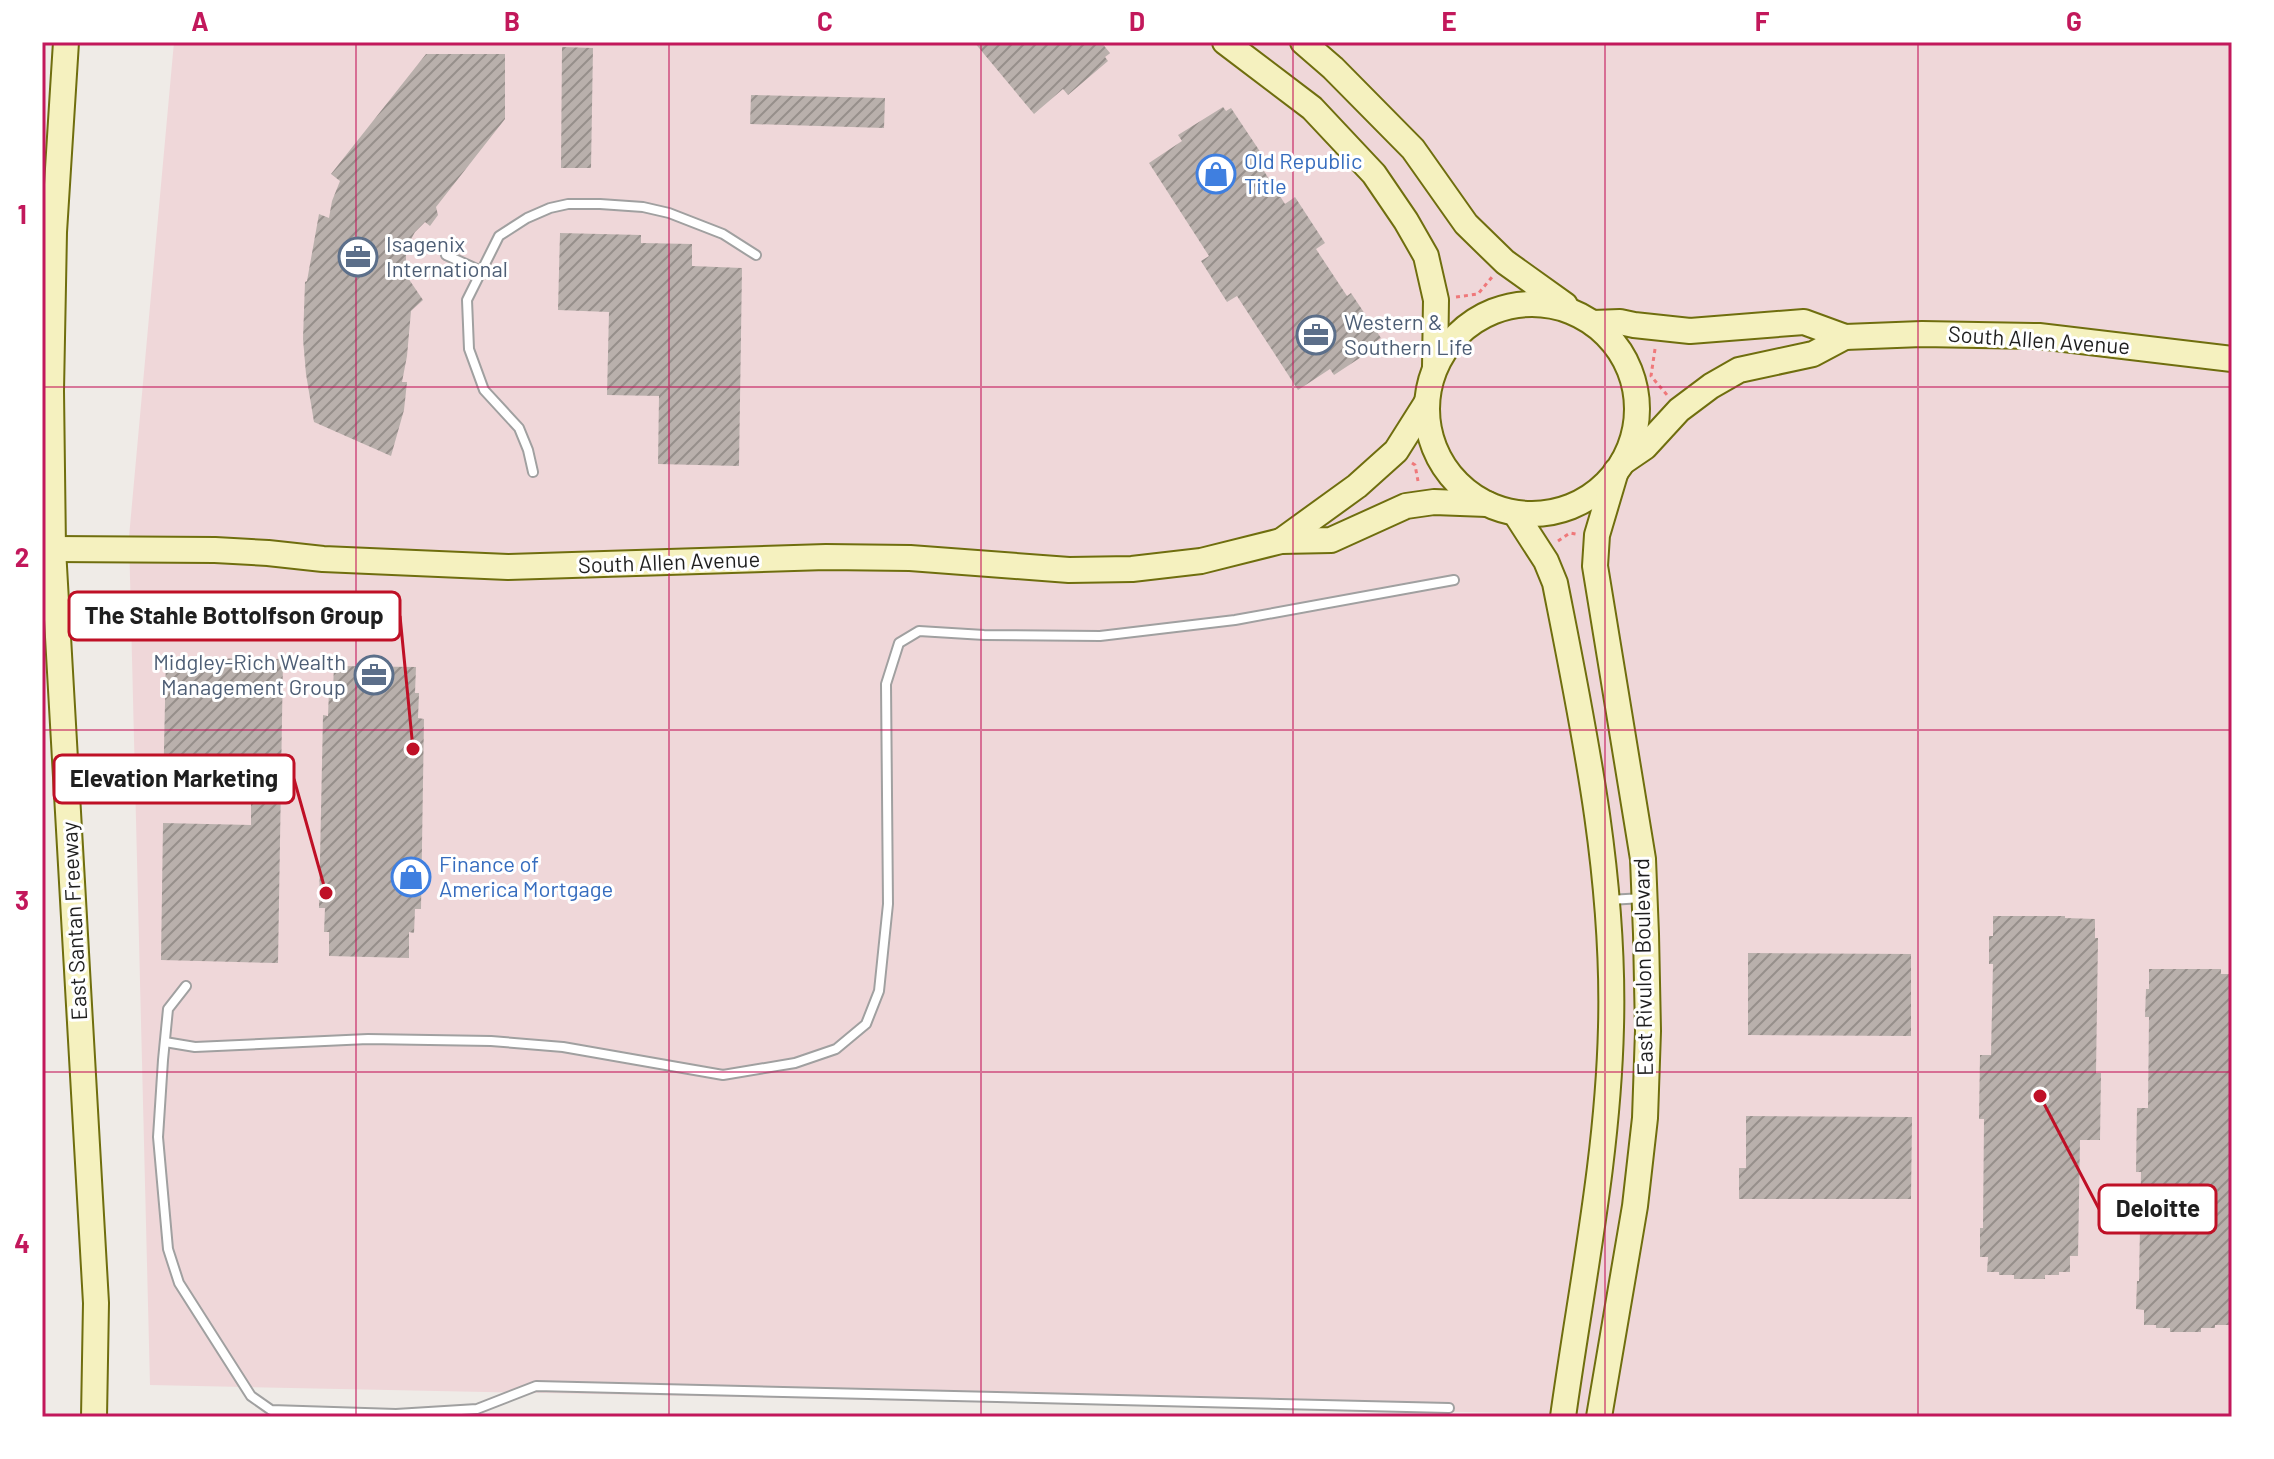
<svg xmlns="http://www.w3.org/2000/svg" width="2274" height="1459" font-family="Barlow,sans-serif">
	<style>
		.commercial { fill: #efd7d9 }
		.building { fill: url(#building-hatch) }
		.lines { fill: none; stroke-linecap: round; stroke-linejoin: round }
		.lane-casing { stroke: #a0a0a0; stroke-width: 12 }
		.secondary-casing { stroke: #6f6e0e; stroke-width: 28 }
		.path { stroke: #ef787a; stroke-width: 3; stroke-dasharray: 4 4; stroke-linecap: butt }
		.lane { stroke: #fff; stroke-width: 8 }
		.secondary { stroke: #f5f1bf; stroke-width: 24 }
		.grid { fill: none; stroke: #c2185b; stroke-width: 2; stroke-opacity: 0.55 }
		.labels { text-anchor: middle; stroke-width: 6; stroke-linejoin: round; paint-order: stroke }
		.shop-label { font-size: 22px; fill: #366cbe; stroke: #fff; text-anchor: start }
		.service-label { font-size: 22px; fill: #4e5e75; stroke: #fff; text-anchor: start }
		.street-label { font-size: 22px; fill: #1f1f1f; stroke: #fff }
		.leader { fill: none; stroke: #bf1026; stroke-width: 3 }
		.callout-dot { fill: #bf1026; stroke: #fff; stroke-width: 3 }
		.callout { fill: #fff; stroke: #bf1026; stroke-width: 3 }
		.callout-label { font-size: 24px; text-anchor: middle; font-weight: bold; fill: #1f1f1f }
		.neatline { fill: none; stroke: #c2185b; stroke-width: 3 }
		.grid-label { font-size: 26px; text-anchor: middle; font-weight: bold; fill: #c2185b }
	</style>
	<defs>
		<pattern id="building-hatch" width="6" height="6" patternUnits="userSpaceOnUse" patternTransform="scale(2)"><rect width="6" height="6" fill="#b9b0ac"/><path d="M-1 1l2-2M0 6l6-6M5 7l2-2" fill="none" stroke="#968f8b"/></pattern>
	</defs>
	<rect width="100%" height="100%" fill="#efebe7"/>
	<polygon class="commercial" points="174,42 2232,42 2232,1417 1612,1417 1612,1415 150,1385 129,537"/>
	<g class="building">
		<polygon points="974,42 1101,42 1110,53 1105,57 1108,61 1068,95 1063,89 1034,114"/>
		<polygon points="562,47 593,48 591,168 561,168"/>
		<polygon points="426,54 505,54 505,119 436,207 438,215 430,226 425,222 415,232 406,248 406,275 423,300 411,311 407,356 402,382 407,382 404,410 391,456 314,422 306,374 303,339 305,282 307,281 319,214 329,218 332,201 340,181 331,174"/>
		<polygon points="751,95 885,98 884,128 750,124"/>
		<polygon points="1223,107 1226,111 1231,108 1261,153 1255,157 1285,204 1295,197 1325,243 1316,249 1347,296 1351,293 1381,338 1375,342 1378,346 1334,375 1330,369 1298,390 1237,296 1227,302 1201,261 1209,256 1149,163 1182,141 1178,135"/>
		<polygon points="560,233 641,235 641,243 692,244 692,266 742,268 739,466 658,464 659,396 607,395 609,312 558,310"/>
		<polygon points="166,658 283,659 278,963 161,960 163,823 251,825 251,795 163,793"/>
		<polygon points="334,666 416,667 415,693 419,693 418,718 424,719 421,909 415,909 414,933 409,932 409,958 329,956 329,932 324,932 325,908 319,908 323,715 328,716 329,690 333,690"/>
		<polygon points="1993,916 2065,916 2065,918 2095,919 2095,938 2098,938 2096,1073 2101,1073 2100,1140 2080,1140 2078,1256 2070,1256 2070,1272 2059,1272 2059,1275 2045,1275 2045,1279 2014,1279 2014,1275 1999,1275 1999,1272 1987,1272 1988,1257 1980,1257 1980,1228 1983,1228 1984,1119 1979,1119 1980,1055 1991,1055 1993,964 1989,964 1989,936 1993,936"/>
		<polygon points="1748,953 1911,954 1911,1036 1748,1035"/>
		<polygon points="2149,969 2221,969 2221,974 2232,974 2232,1325 2215,1325 2215,1328 2201,1328 2201,1332 2170,1332 2170,1328 2156,1328 2156,1325 2144,1325 2144,1310 2136,1309 2137,1281 2139,1281 2141,1172 2136,1172 2137,1108 2148,1108 2149,1017 2145,1017 2146,989 2149,989"/>
		<polygon points="1746,1116 1912,1117 1911,1199 1739,1199 1739,1168 1746,1168"/>
	</g>
	<g class="lines">
		<defs>
			<g id="lane">
				<polyline points="446,255 481,271"/>
				<polyline points="533,472 528,450 519,428 484,390 469,349 467,300 499,236 527,218 550,208 568,204 600,204 643,207 669,213 723,234 756,255"/>
				<polyline points="1609,900 1643,898"/>
				<polyline points="186,986 168,1009 163,1060 158,1137 168,1249 179,1283 251,1396 271,1410 396,1414 477,1409 536,1386 1449,1408"/>
				<polyline points="165,1042 195,1047 368,1039 491,1041 563,1047 723,1075 795,1063 836,1049 866,1024 879,991 888,904 886,684 899,643 919,631 984,635 1100,636 1235,620 1454,580"/>
			</g>
			<g id="secondary">
				<polyline points="66,42 54,232 51,391 53,549 96,1303 94,1417"/>
				<polyline points="1225,42 1312,108 1374,174 1406,221 1426,256 1436,300 1435,367"/>
				<polyline points="1303,42 1333,68 1413,149 1466,224 1505,262 1565,305"/>
				<circle cx="1532" cy="409" r="105"/>
				<polyline points="1593,323 1620,322 1634,325 1690,331 1804,322 1845,337 1922,334 2039,336 2232,359"/>
				<polyline points="1623,462 1645,447 1679,410 1711,386 1739,370 1813,354 1845,337"/>
				<path d="M1515,513l31,48 9,22c29,147 60,293 56,444 -3,131 -30,260 -48,390"/>
				<polyline points="1281,541 1357,486 1396,451 1427,402"/>
				<polyline points="53,549 215,550 268,553 323,559 508,567 826,557 910,558 1069,570 1132,569 1201,561 1281,541 1331,540 1406,506 1434,502 1487,504"/>
				<polyline points="1599,1417 1635,1206 1645,1118 1648,1031 1646,934 1643,859 1595,566 1597,535 1616,471"/>
			</g>
		</defs>
		<use href="#lane" class="lane-casing"/>
		<use href="#secondary" class="secondary-casing"/>
		<g class="path">
			<polyline points="1456,297 1478,294 1492,277"/>
			<polyline points="1655,349 1651,376 1667,395"/>
			<polyline points="1412,463 1415,465 1418,481"/>
			<polyline points="1558,541 1570,533 1576,534"/>
		</g>
		<use href="#lane" class="lane"/>
		<use href="#secondary" class="secondary"/>
	</g>
	<path class="grid" d="M356,42v1375M669,42v1375M981,42v1375M1293,42v1375M1605,42v1375M1918,42v1375M42,387h2190M42,730h2190M42,1072h2190"/>
	<defs>
		<symbol id="shop-ring" viewBox="-11 -11 22 22"><circle r="9.5" fill="#fff" stroke="#3f7fe0" stroke-width="1.5"/><path d="M-5-2.5h2.3a2.7 3.5 0 0 1 5.4 0H5L5.5 6h-11ZM-1.5-2.5h3a1.5 2.3 0 0 0-3 0Z" fill="#3f7fe0"/></symbol>
		<symbol id="office-ring" viewBox="-11 -11 22 22"><circle r="9.5" fill="#fff" stroke="#5c6f8a" stroke-width="1.5"/><path d="M-6-3h4V-5.5h4V-3h4V5H-6ZM-1-4.5V-3h2v-1.5ZM-6 0V1H6V0Z" fill="#5c6f8a"/></symbol>
	</defs>
	<g fill-rule="evenodd">
		<use href="#shop-ring" x="1194" y="152" width="44" height="44"/>
		<use href="#office-ring" x="336" y="235" width="44" height="44"/>
		<use href="#office-ring" x="1294" y="313" width="44" height="44"/>
		<use href="#office-ring" x="352" y="653" width="44" height="44"/>
		<use href="#shop-ring" x="389" y="855" width="44" height="44"/>
	</g>
	<g class="labels">
		<g class="shop-label">
			<text x="1244" y="169">Old Republic<tspan x="1244" dy="25">Title</tspan></text>
			<text x="439" y="872">Finance of<tspan x="439" dy="25">America Mortgage</tspan></text>
		</g>
		<g class="service-label">
			<text x="386" y="252">Isagenix<tspan x="386" dy="25">International</tspan></text>
			<text x="1344" y="330">Western &amp;<tspan x="1344" dy="25">Southern Life</tspan></text>
			<text x="346" y="670" text-anchor="end">Midgley-Rich Wealth<tspan x="346" dy="25">Management Group</tspan></text>
		</g>
		<g class="street-label">
			<text transform="translate(2039 340) rotate(4)" y="8">South Allen Avenue</text>
			<text transform="translate(669 562) rotate(-2)" y="8">South Allen Avenue</text>
			<text transform="translate(74 921) rotate(-93)" y="8">East Santan Freeway</text>
			<text transform="translate(1643 967) rotate(-91)" y="8">East Rivulon Boulevard</text>
		</g>
	</g>
	<path class="leader" d="M413 749L400 616M326 893L294 779M2040 1096L2099 1209"/>
	<g class="callout-dot">
		<circle cx="413" cy="749" r="8"/>
		<circle cx="326" cy="893" r="8"/>
		<circle cx="2040" cy="1096" r="8"/>
	</g>
	<g class="callout">
		<rect x="69" y="592" width="331" height="48" rx="8"/>
		<rect x="54" y="755" width="240" height="48" rx="8"/>
		<rect x="2099" y="1185" width="117" height="48" rx="8"/>
	</g>
	<g class="callout-label">
		<text x="234" y="624">The Stahle Bottolfson Group</text>
		<text x="174" y="787">Elevation Marketing</text>
		<text x="2158" y="1217">Deloitte</text>
	</g>
	<rect width="2274" height="1459" fill="none" stroke="#ffffff" stroke-width="88"/>
	<rect x="44" y="44" width="2186" height="1371" class="neatline"/>
	<g class="grid-label">
		<text x="200" y="31">A</text>
		<text x="512" y="31">B</text>
		<text x="825" y="31">C</text>
		<text x="1137" y="31">D</text>
		<text x="1449" y="31">E</text>
		<text x="1762" y="31">F</text>
		<text x="2074" y="31">G</text>
		<text x="22" y="224">1</text>
		<text x="22" y="567">2</text>
		<text x="22" y="910">3</text>
		<text x="22" y="1253">4</text>
	</g>
</svg>
